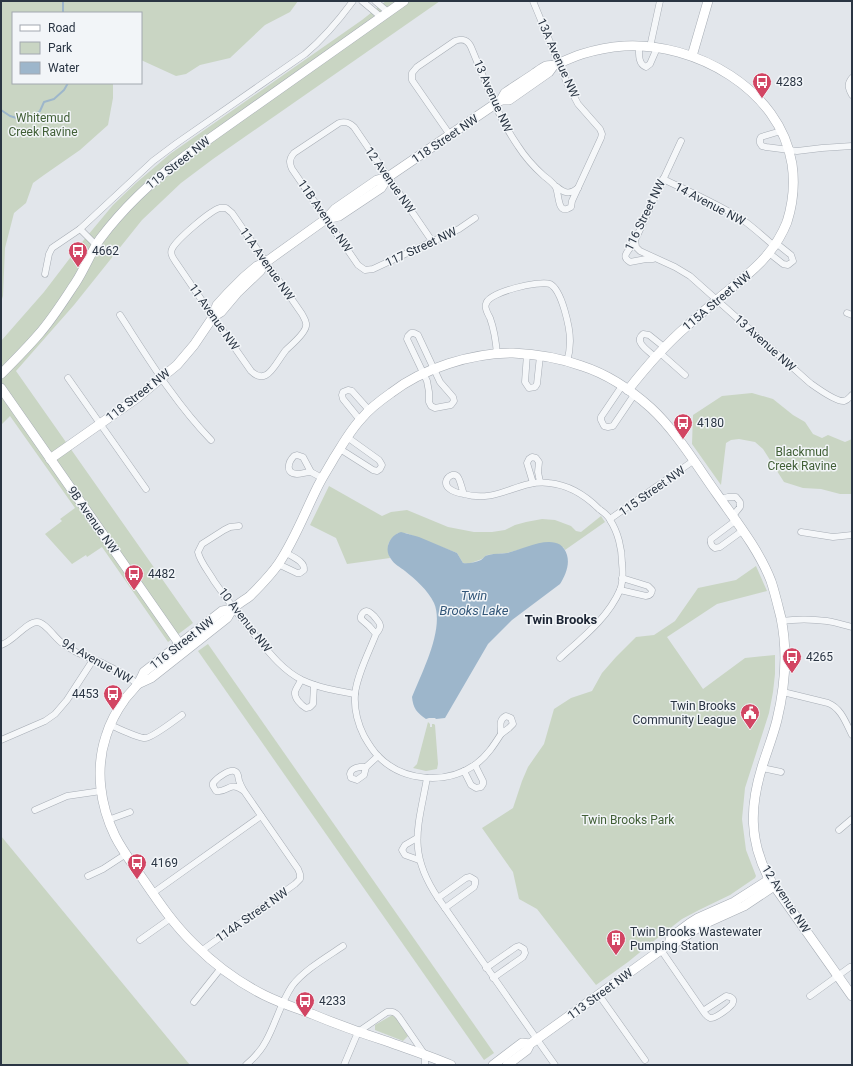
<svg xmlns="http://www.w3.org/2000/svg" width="853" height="1066" font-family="Roboto,sans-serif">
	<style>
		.green { fill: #c9d5c3 }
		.water { fill: #9db6cb }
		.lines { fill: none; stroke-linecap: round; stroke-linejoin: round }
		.stream { stroke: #9db6cb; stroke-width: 2 }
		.street-casing { stroke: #a7adb5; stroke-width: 7 }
		.secondary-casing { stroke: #a7adb5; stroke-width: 10 }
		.street { stroke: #f5f7f9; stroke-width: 6 }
		.secondary { stroke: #fff; stroke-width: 9 }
		.labels { text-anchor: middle; stroke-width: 3; stroke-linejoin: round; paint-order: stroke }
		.street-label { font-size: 12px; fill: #2a3543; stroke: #f2f5f8 }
		.poi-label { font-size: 12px; fill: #2a3543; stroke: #f2f5f8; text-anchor: start }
		.park-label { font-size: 12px; fill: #415f36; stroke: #f2f5f8 }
		.water-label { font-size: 13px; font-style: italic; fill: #325678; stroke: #f2f5f8 }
		.neighbourhood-label { font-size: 13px; font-weight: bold; fill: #1c2534; stroke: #f2f5f8 }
	</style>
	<rect width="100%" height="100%" fill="#e2e6eb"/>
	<g class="green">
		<polygon points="1,1 298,1 290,12 265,25 230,58 200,65 186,74 176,76 141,60 141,13 13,13 13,83 113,83 113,98 108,125 80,150 44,175 33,183 26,203 14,213 5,248 3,296 1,302"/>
		<polygon points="386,1 440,1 213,159 181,183 142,220 74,305 16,371 193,623 168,642 102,547 87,557 86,555 72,564 45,534 62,521 60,519 75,508 10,416 1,425 1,341 44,292 83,241 113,205 136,183 170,154 362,20"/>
		<polygon points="752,393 773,399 793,415 805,422 813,434 822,438 828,435 845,442 852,439 852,494 840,494 821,489 803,488 784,482 763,449 755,442 739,439 731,440 726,443 721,485 692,444 693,415 722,396"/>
		<path d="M329,486l53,30 9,-4 16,-2 41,17 26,5h18l13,-2 10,-5 11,-3 16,-3 13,1 16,6 5,5 5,1 20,-16 4,6 -40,28 -2,-3 -38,1 -18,5 -20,2 -5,4 -14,5 -5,-1 -6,-10 -51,-20h-8c-11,9 -12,12 -8,25l-43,6 -11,-26 -26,-13z"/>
		<polygon points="756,566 767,591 717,604 667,637 703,689 745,658 775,655 775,674 773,692 769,713 745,788 742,819 746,850 756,876 755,878 730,895 699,910 682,919 660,936 628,962 596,985 578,962 537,909 519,899 513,872 482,828 513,808 522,781 528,767 544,744 554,709 571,698 592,691 602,673 616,657 636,637 654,635 675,621 698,588 736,580"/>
		<polygon points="208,644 494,1053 484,1060 198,651"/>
		<polygon points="428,722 430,724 430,727 432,727 432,724 434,724 435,725 438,764 437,769 426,771 413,768 417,764"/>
		<polygon points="1,836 190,1065 1,1065"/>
		<polygon points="394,1014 408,1036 403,1041 375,1030 375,1025"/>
	</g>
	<path class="water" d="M401,532l18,5 38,16 6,10c6,1 13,-1 18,-3 3,-2 4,-5 8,-5 6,-2 12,-1 18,-2 17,-4 53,-24 60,2 3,10 -2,21 -7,29l-48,36 -24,24 -43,74 -9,1 -1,-1h-6l-3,1c-9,-6 -13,-11 -14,-22 10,-25 33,-69 22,-94 -6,-13 -19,-24 -29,-32 -5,-4 -11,-7 -14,-12 -8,-10 -1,-24 10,-27z"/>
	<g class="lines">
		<g class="stream">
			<polyline points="63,1 63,13"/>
			<polyline points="1,110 10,116 20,119 34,116 40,111 44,102 54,99 64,90 68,83"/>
		</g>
		<defs>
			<g id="street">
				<polyline points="362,1 381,17"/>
				<polyline points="375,1 388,12"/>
				<path d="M639,47c0,7 -1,17 7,20l4,-3 7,-16"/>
				<polyline points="650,47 660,1"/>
				<path d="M852,78c-5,6 -4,10 0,17"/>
				<polyline points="781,131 761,137 760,139 760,143 762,146 766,147 797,151 822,148 852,146"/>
				<path d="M450,135l-36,-52 -2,-3v-7l5,-6 38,-26c7,-3 13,-1 16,6 14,33 26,69 47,99 7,11 16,21 26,30 4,3 8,6 11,10 5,6 1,31 16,21l1,-6 29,-63 1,-4 -2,-5 -22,-25 -11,-21 -34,-82"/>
				<path d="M663,179c27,13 55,25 80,41 11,8 21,17 31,26"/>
				<path d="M557,187c7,6 13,8 21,1"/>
				<path d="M220,208h6l6,5 70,101c2,4 5,8 4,12 -1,8 -15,19 -20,24 -6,7 -13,22 -20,25 -6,3 -11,0 -15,-4l-33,-47 -43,-63c-3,-4 -5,-8 -3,-12 4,-9 39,-39 48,-41z"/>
				<polyline points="80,229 96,245"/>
				<path d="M635,239l1,8 4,4 35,16 15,9 120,107c7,5 26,19 34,18 4,-1 6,-4 8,-6"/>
				<path d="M432,241l-78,-114c-5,-5 -9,-6 -15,-4l-45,30c-5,6 -5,10 -2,16l66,96 7,5 8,-1 86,-40 16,-11"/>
				<polyline points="769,253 783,264 788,265 793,261 791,255 776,243"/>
				<path d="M653,259h-7l-16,3c-8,-5 -4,-8 0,-14 3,-3 5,-8 7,-12l44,-95"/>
				<path d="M45,274l4,-20 3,-6 28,-19 73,-68 24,-18 128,-89c18,-15 34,-34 48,-53"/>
				<polyline points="847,313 852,315"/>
				<path d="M120,315c28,43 55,88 91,125"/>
				<polygon points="411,333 414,333 418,335 440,382 453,397 454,401 451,405 435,408 431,406 429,402 429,392 427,381 407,339 408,336"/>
				<polyline points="659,352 685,375"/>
				<path d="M497,354c-1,-12 -3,-25 -7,-36 -2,-4 -6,-10 -4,-14 2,-12 54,-24 64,-20 12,6 20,44 20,57 0,7 -1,14 -3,21"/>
				<polyline points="527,354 525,382 529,388 535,387 537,384 540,356"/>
				<path d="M655,357c-6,-6 -22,-15 -12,-23l6,1 15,12"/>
				<polyline points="68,378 146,489"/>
				<polyline points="622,386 601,417 601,420 604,426 608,427 613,426 634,395"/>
				<polyline points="360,420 343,399 342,395 343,392 348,390 352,391 369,410"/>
				<polyline points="340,449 373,470 377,471 380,469 382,465 379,460 347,437"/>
				<path d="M311,472c-5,0 -10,2 -14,2 -13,-1 -8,-13 -3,-18l3,-1 6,2 8,15 11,6"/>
				<polyline points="533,483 527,463 529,459 532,457 536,458 539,462 538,472 540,482"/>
				<path d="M464,494c-31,-5 -14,-24 -7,-18 3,2 5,14 7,18 34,10 54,-15 85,-11 21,2 36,12 50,26 4,3 9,6 11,11 8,12 12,29 12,43 1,9 1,19 -2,27 -12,28 -38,48 -60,68"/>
				<polyline points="721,499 728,497 736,497 740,502 740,507 732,517"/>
				<polyline points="610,519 693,461"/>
				<path d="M735,521l-24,18c-1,3 0,7 4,9l5,-1 22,-16"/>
				<path d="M239,526l-9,1 -6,3 -22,14 -4,8c2,10 11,20 16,29 14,20 28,39 44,58 13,16 26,32 44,41 17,8 36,11 53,14"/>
				<polyline points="801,532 833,537 852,535"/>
				<path d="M278,564l19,9h3l4,-3c1,-9 -12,-13 -19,-18"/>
				<path d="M620,590l26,6c4,0 6,-3 6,-6l-4,-4 -26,-8"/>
				<path d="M781,621c15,-2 31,-2 46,0 8,1 16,4 25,6"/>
				<path d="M376,634c2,-3 5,-6 4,-9 -1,-4 -4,-6 -6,-9 -5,-5 -9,-8 -13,0v3l8,7 7,8c-7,18 -19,41 -21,60 -1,14 3,30 9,42 4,7 8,14 14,20 25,26 69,29 98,8 11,-8 18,-19 25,-30"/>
				<path d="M1,645c12,-3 25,-23 36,-23 8,0 18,16 25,21 9,7 19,12 30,16 5,2 10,3 14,6 12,5 22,12 32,19"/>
				<path d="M301,680c-1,3 -5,8 -6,12 -1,6 6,13 11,16l4,-1 3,-3 1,-19"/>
				<path d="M783,692l45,11c13,5 18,20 24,32"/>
				<path d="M506,716l5,2 2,6 -4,4 -8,6c0,-7 -3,-14 5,-18z"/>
				<path d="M110,725c8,3 27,13 35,13 7,0 30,-18 37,-23"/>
				<polyline points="1,740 45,721 55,714 67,700 93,660"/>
				<path d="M360,767h6l-2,8 -7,5 -6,-2 -1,-4c1,-5 5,-6 10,-7z"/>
				<polyline points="366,767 378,756"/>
				<polyline points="762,768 781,772"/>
				<polyline points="464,771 471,785 476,788 481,787 483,784 483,781 475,765"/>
				<path d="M427,778c-9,50 -20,74 11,120l117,167"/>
				<polyline points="35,810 67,796 101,791"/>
				<polyline points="108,820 130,812"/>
				<polyline points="839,830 852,819"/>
				<polyline points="417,838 405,845 402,850 405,855 419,860"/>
				<polyline points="88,876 103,869 126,854"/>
				<polyline points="153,893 261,816"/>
				<polyline points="438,898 466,878 470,877 475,880 475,884 474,887 445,908"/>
				<polyline points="140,940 171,918"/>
				<path d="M661,950l42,61c2,3 4,6 7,7 5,1 23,-12 23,-16 1,-3 -1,-4 -3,-5l-4,-1 -23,15"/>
				<path d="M201,951l94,-67 5,-5v-5l-2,-5 -54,-78c-1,-2 -3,-5 -4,-8 -2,-3 -1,-7 -3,-10 -5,-7 -20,5 -24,10v3l3,5c13,2 12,-11 28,0"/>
				<polyline points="486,968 516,947 519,946 524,949 525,953 523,957 493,978"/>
				<polyline points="599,995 645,1060"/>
				<polyline points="810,996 850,967"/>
				<polyline points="194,1002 221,968"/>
				<path d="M246,1065c8,-7 15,-14 20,-24 10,-18 14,-37 26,-55 12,-16 35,-29 51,-40"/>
				<path d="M344,1065l14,-33 29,-20c6,-1 8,0 12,5l26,38v10"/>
			</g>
			<g id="secondary">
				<polyline points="692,56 708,1"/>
				<polyline points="501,100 509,100 549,72 554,65"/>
				<polyline points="326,219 339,216 381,188 388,177"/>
				<polyline points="213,317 221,312 237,293 260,271 266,262"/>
				<path d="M1,374c13,-13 26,-26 38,-40 14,-16 25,-34 37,-52 9,-14 15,-30 24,-43 24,-32 53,-59 85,-83l219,-155"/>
				<polyline points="1,388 183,649"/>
				<path d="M50,459l87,-61 40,-33 17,-20 19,-28 4,-12 10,-11 17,-17 13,-11 9,-4 60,-43 9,-10 42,-29 11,-3 113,-77 4,-7c10,-7 20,-13 30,-20 3,-2 7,-5 11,-7 3,-1 6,0 9,-1 9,-4 18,-8 27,-11 13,-4 28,-7 42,-8 71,-4 156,43 168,118 3,20 1,39 -5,58 -13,33 -37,51 -63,72 -13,11 -25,21 -37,32 -22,19 -41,41 -59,64"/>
				<path d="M233,609l-11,2 -78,61c-2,4 -4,9 -7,13 -4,5 -8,9 -12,14 -8,11 -15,24 -19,37 -11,33 -6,69 9,100 6,12 14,23 21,33 18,26 35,53 58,75 20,20 44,38 70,51 16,8 32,13 48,19 24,10 49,19 74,27 22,8 44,15 65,24"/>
				<path d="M138,684l13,-6 76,-60c2,-3 3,-6 6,-9 4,-5 12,-9 17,-13 10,-10 21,-21 29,-33 16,-24 26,-51 39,-77 5,-10 11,-19 16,-28 9,-14 17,-29 28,-40 8,-10 19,-18 29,-25 32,-25 81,-40 122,-40 23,1 47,5 69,13 25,8 49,24 69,42 25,23 46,58 66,86 19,27 42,56 54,87 4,12 7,25 10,37 7,34 4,69 -4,102 -4,16 -10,31 -15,47 -12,39 -13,72 6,110l84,119"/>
				<polyline points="669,944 671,937 690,923 698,918 734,902 770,879"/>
				<polyline points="493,1065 522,1043 530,1044"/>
				<polyline points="507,1065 527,1050 530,1044 669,944 675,943 702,925 744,906 774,886"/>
			</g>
		</defs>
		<use href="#street" class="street-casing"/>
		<use href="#secondary" class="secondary-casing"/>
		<use href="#street" class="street"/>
		<use href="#secondary" class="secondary"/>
	</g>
	<defs>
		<symbol id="bus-pin" viewBox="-11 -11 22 30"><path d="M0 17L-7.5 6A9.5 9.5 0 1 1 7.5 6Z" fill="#d24563" stroke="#f2f5f8"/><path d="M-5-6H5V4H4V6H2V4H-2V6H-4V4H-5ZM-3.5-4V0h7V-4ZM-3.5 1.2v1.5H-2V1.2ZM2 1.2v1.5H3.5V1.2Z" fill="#fff"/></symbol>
		<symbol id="civic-pin" viewBox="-11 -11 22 30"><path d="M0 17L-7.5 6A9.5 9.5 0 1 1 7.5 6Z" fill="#d24563" stroke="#f2f5f8"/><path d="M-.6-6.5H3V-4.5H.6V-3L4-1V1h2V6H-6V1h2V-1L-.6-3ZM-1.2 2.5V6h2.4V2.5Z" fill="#fff"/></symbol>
		<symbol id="building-pin" viewBox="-11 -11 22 30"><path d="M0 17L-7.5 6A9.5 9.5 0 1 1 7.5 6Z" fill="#d24563" stroke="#f2f5f8"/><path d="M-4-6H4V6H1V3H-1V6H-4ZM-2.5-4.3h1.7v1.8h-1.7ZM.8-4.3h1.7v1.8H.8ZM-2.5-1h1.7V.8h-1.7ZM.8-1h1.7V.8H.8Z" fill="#fff"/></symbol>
	</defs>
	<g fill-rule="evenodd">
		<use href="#bus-pin" x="751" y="71" width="22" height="30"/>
		<use href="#bus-pin" x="67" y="240" width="22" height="30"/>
		<use href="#bus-pin" x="672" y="412" width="22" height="30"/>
		<use href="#bus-pin" x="123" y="563" width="22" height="30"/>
		<use href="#bus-pin" x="781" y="646" width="22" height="30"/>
		<use href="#bus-pin" x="102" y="683" width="22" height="30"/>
		<use href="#civic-pin" x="739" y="702" width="22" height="30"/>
		<use href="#bus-pin" x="126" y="852" width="22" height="30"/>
		<use href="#building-pin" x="605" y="928" width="22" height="30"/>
		<use href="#bus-pin" x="294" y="990" width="22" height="30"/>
	</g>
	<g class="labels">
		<g class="street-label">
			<text transform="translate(558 58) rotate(66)" y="4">13A Avenue NW</text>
			<text transform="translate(493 96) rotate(66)" y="4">13 Avenue NW</text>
			<text transform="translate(445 139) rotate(-34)" y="4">118 Street NW</text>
			<text transform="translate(178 163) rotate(-38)" y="4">119 Street NW</text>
			<text transform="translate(390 180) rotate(55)" y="4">12 Avenue NW</text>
			<text transform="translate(710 204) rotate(28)" y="4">14 Avenue NW</text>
			<text transform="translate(645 215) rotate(-64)" y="4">116 Street NW</text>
			<text transform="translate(325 216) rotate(55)" y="4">11B Avenue NW</text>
			<text transform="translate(421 247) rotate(-25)" y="4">117 Street NW</text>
			<text transform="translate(267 264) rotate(55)" y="4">11A Avenue NW</text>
			<text transform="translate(717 301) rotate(-40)" y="4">115A Street NW</text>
			<text transform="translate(214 317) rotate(55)" y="4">11 Avenue NW</text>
			<text transform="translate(765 343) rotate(42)" y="4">13 Avenue NW</text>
			<text transform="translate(138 395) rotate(-38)" y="4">118 Street NW</text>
			<text transform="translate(652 491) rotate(-35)" y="4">115 Street NW</text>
			<text transform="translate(93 520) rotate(55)" y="4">9B Avenue NW</text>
			<text transform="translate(245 620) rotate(52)" y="4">10 Avenue NW</text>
			<text transform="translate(182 643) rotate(-38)" y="4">116 Street NW</text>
			<text transform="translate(97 661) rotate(29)" y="4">9A Avenue NW</text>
			<text transform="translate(786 899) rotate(57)" y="4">12 Avenue NW</text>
			<text transform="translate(252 915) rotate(-35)" y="4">114A Street NW</text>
			<text transform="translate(600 994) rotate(-36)" y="4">113 Street NW</text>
		</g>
		<g class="poi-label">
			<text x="776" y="86">4283</text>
			<text x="92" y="255">4662</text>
			<text x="697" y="427">4180</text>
			<text x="148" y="578">4482</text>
			<text x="806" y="661">4265</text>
			<text x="99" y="698" text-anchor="end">4453</text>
			<text x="736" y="710" text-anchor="end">Twin Brooks<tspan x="736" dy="14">Community League</tspan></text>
			<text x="151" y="867">4169</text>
			<text x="630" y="936">Twin Brooks Wastewater<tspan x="630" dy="14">Pumping Station</tspan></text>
			<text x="319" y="1005">4233</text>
		</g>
		<g class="park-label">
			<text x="43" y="122">Whitemud<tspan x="43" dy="14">Creek Ravine</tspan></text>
			<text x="802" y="456">Blackmud<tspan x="802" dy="14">Creek Ravine</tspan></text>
			<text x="628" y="824">Twin Brooks Park</text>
		</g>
		<g class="water-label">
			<text x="474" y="600">Twin<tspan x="474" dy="15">Brooks Lake</tspan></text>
		</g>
		<g class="neighbourhood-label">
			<text x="561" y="624">Twin Brooks</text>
		</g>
	</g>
	<rect width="853" height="1066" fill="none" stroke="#2a3543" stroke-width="4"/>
	<rect x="12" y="12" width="130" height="72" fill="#f2f5f8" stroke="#a2a8b0"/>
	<rect x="20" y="25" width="20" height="6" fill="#ffffff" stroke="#a2a8b0"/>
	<text x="48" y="32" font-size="12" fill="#2a3543">Road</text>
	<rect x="20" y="42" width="20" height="12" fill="#c9d5c3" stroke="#a2a8b0"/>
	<text x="48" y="52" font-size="12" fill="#2a3543">Park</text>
	<rect x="20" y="62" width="20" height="12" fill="#9db6cb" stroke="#a2a8b0"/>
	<text x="48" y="72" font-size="12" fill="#2a3543">Water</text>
</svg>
